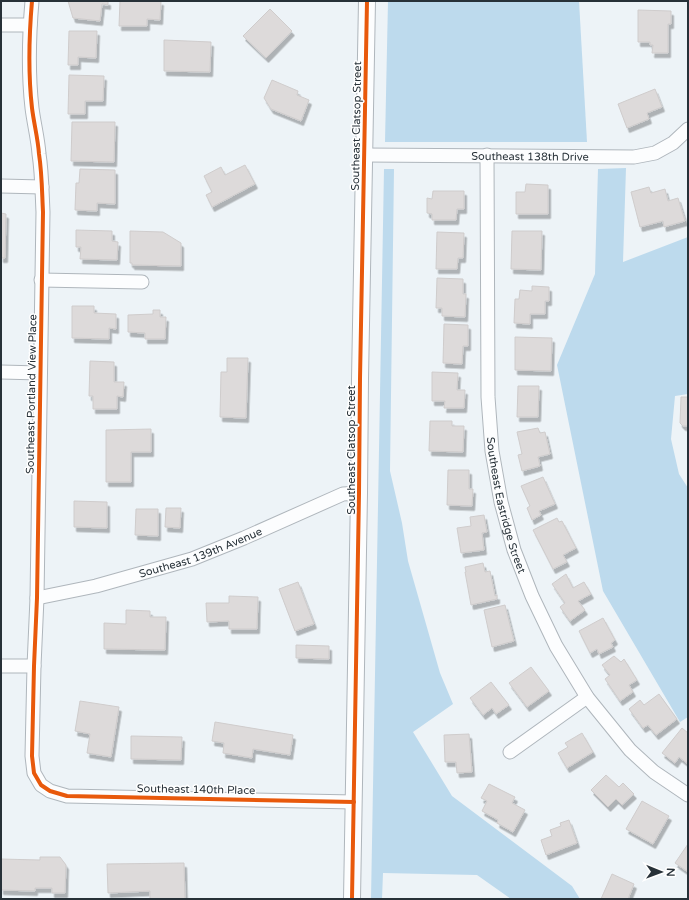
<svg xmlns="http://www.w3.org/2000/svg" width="689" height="900" font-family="'Varela Round',sans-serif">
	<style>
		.forest { fill: #bddaed }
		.building { fill: #dddada; stroke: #cfcccc; filter: url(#shadow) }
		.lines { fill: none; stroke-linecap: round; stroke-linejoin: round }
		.minor-casing { stroke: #afb6bc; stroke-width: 15 }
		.tertiary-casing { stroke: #afb6bc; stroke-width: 18 }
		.minor { stroke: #fcfdfe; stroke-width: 13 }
		.tertiary { stroke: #fcfdfe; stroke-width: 16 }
		.cycleway-casing { stroke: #fff; stroke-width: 6 }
		.cycleway { stroke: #e8590c; stroke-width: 4 }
		.labels { text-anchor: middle; stroke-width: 3; stroke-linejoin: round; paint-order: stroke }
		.street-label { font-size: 11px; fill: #273138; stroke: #fff }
	</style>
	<defs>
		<filter id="shadow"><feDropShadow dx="2.5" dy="4.5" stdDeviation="0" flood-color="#0004"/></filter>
	</defs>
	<rect width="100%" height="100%" fill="#edf3f7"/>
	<g class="forest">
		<polygon points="388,1 579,1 587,142 385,142"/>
		<polygon points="626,168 623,262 688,237 688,394 675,396 671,439 679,474 688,488 688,717 680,722 603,591 557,365 595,274 598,169"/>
		<polygon points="384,169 394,169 390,471 402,523 408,561 440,673 453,704 413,732 452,796 572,886 580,899 511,899 477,875 383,873 382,899 371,899"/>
	</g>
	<g class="building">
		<polygon points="68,1 108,1 108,5 102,4 100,21 73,18"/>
		<polygon points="120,1 161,1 160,20 147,19 147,26 119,26"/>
		<polygon points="270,9 292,31 266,58 243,36"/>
		<polygon points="638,10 671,11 671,24 668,24 668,53 652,53 653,45 650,45 650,42 638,42"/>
		<polygon points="69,31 97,31 96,58 78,57 78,65 68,65"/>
		<polygon points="164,40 211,42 210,72 164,71"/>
		<polygon points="69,75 104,76 103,101 85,101 85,114 68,114"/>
		<polygon points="272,80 298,91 297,95 309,100 301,121 271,109 264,98"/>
		<polygon points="655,89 662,107 647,113 649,119 627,128 618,104"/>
		<polygon points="72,122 115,122 114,162 71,161"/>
		<polygon points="245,165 255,184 212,207 206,195 212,192 204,176 221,167 225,175"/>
		<polygon points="80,169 115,170 115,204 97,203 97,211 75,210 76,183 79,183"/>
		<polygon points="526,184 548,185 548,214 516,214 516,192 525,192"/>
		<polygon points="649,187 651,193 665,189 668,201 678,198 685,221 664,227 663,221 640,227 631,192"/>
		<polygon points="433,191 464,191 464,209 457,209 456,220 432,220 432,214 427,213 427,198 432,199"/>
		<polygon points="1,213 6,214 5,258 1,258"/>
		<polygon points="76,230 112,231 112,241 118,242 117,260 80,259 81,247 76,247"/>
		<polygon points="130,231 163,232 181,243 181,266 132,265 132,263 130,263"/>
		<polygon points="512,231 542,231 541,270 511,269"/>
		<polygon points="437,232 464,233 463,258 458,258 457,269 436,269"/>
		<polygon points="437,278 463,279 463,294 466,294 465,317 442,316 442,308 436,308"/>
		<polygon points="532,286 549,287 549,301 545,301 545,314 530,314 530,324 514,323 515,299 519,299 520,290 532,291"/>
		<polygon points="72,306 94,306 94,313 116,314 116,329 109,328 109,339 72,338"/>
		<polygon points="153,310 160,310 160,317 166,317 165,339 145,339 145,333 128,332 128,315 153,314"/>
		<polygon points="444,324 468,325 468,346 463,346 462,364 443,363"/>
		<polygon points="515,337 552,338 551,371 515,370"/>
		<polygon points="227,358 248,358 246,418 220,417 221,372 227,372"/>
		<polygon points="90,361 114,362 114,382 124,382 123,397 117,396 117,409 93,409 93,396 89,396"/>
		<polygon points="432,372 458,373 457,390 465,390 464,408 444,408 445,401 432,401"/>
		<polygon points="518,386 539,386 538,417 517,417"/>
		<polygon points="681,397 688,397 688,426 683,426 680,423"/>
		<polygon points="430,421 452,421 452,426 464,426 463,452 429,451"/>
		<polygon points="538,428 540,433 545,432 550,454 538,457 540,466 522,471 518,455 522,454 517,432"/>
		<polygon points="151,429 151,452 131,452 131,482 106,482 106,430"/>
		<polygon points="448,470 469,470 469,489 473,489 472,506 447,505"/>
		<polygon points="543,477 555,504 539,511 541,515 532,520 527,508 530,506 521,486"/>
		<polygon points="74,501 107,502 107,528 74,527"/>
		<polygon points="166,508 181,508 180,528 165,527"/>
		<polygon points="136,509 158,509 158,536 135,535"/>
		<polygon points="484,515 487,532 482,533 484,550 461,553 457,528 471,526 470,517"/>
		<polygon points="557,518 559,522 562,521 576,548 563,555 567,562 553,569 533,530"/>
		<polygon points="483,563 485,572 490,571 495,596 497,595 497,599 471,605 465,572 466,572 465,567"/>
		<polygon points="566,574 573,588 584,582 591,594 578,601 585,610 570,621 560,607 565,603 552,584"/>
		<polygon points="298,582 314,624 295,631 279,589"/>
		<polygon points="229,596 258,597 257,629 229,629 229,621 207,622 206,603 229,603"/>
		<polygon points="505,605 514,641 492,647 484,610"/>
		<polygon points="126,610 150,611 150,617 166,617 165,650 104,649 104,623 126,624"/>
		<polygon points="603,618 615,640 611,643 613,647 599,654 597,649 590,653 579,631"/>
		<polygon points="296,645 329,646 329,659 296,658"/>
		<polygon points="614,656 621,662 624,659 637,680 629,685 633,692 620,701 605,679 610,675 602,665"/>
		<polygon points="531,667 549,691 527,707 509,683"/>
		<polygon points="491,682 509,705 496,714 492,708 483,715 470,698"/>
		<polygon points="659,694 677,719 656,735 648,725 643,728 629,709 640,700 644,705"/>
		<polygon points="80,701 119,707 111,757 87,753 90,734 75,731"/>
		<polygon points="215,722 293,735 290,755 253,749 252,758 223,753 224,743 212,741"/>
		<polygon points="682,728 688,733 688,764 679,757 675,763 662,753"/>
		<polygon points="582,733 593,752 567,768 558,753 568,747 565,743"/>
		<polygon points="469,734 472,772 457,773 456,762 445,762 444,735"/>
		<polygon points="131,736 182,737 181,760 131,759"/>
		<polygon points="606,775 619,787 623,783 634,794 622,805 616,799 608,807 591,790"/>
		<polygon points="489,784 515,797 512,803 525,810 513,832 497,823 498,820 482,811 487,801 481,798"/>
		<polygon points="642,801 669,816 653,844 626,829"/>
		<polygon points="569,820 577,843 546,855 541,840 552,836 550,830 561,826 560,823"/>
		<polygon points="688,844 688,872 675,863"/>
		<polygon points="40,857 60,857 66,865 65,893 52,893 52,888 35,888 35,891 1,890 1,859 40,860"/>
		<polygon points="184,863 185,899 150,899 150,891 108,893 107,864"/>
		<polygon points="612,874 634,884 628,899 601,899"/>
	</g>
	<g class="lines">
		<defs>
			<g id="minor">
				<path d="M32,1c-3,35 -4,72 0,107 2,16 6,31 7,46 3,19 3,39 4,58l-6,386 -3,68 -2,90 2,17 7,12 9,6 17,5 287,6"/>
				<polyline points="1,25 30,25"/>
				<path id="s1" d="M364,155l270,2 21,-4 18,-10 15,-14"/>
				<path id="s2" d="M487,155l1,242 4,54 9,51 13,48 18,46 24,50 31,51 43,53 24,22 34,23"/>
				<polyline points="1,186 42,187"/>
				<polyline points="41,280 142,282"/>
				<polyline points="1,372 40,373"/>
				<path id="s3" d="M37,598l59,-12 96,-27 52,-21 99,-44 16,-1"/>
				<polyline points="1,666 34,666"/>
				<polyline points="510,752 587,697"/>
			</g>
			<polyline id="tertiary" points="352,899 359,493 360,379 367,1"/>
		</defs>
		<use href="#minor" class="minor-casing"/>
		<use href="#tertiary" class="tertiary-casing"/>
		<use href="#minor" class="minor"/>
		<use href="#tertiary" class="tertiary"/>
		<defs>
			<g id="cycleway">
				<path d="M32,1c-3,35 -4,72 0,107 2,16 6,31 7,46 3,19 3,39 4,58l-6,386 -3,68 -2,90 2,17 7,12 9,6 17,5 287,6"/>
				<polyline points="352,899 359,493 360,379 367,1"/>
			</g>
		</defs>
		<use href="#cycleway" class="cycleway-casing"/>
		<use href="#cycleway" class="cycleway"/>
	</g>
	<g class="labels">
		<g class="street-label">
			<text transform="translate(356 126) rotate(-89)" y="4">Southeast Clatsop Street</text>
			<text dy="4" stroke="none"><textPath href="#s1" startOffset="166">Southeast 138th Drive</textPath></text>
			<text transform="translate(31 394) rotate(-89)" y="4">Southeast Portland View Place</text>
			<text transform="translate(351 450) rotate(-90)" y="4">Southeast Clatsop Street</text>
			<text dy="4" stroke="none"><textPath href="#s2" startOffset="352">Southeast Eastridge Street</textPath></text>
			<text dy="4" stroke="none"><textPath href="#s3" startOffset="170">Southeast 139th Avenue</textPath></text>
			<text transform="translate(196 789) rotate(1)" y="4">Southeast 140th Place</text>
		</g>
	</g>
	<rect width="689" height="900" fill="none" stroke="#273138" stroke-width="4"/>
	<g transform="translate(661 872) rotate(91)" stroke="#ffffff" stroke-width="3" paint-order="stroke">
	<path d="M0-3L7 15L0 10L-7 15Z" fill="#273138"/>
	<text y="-6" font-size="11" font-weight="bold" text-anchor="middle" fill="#273138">N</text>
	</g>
</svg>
